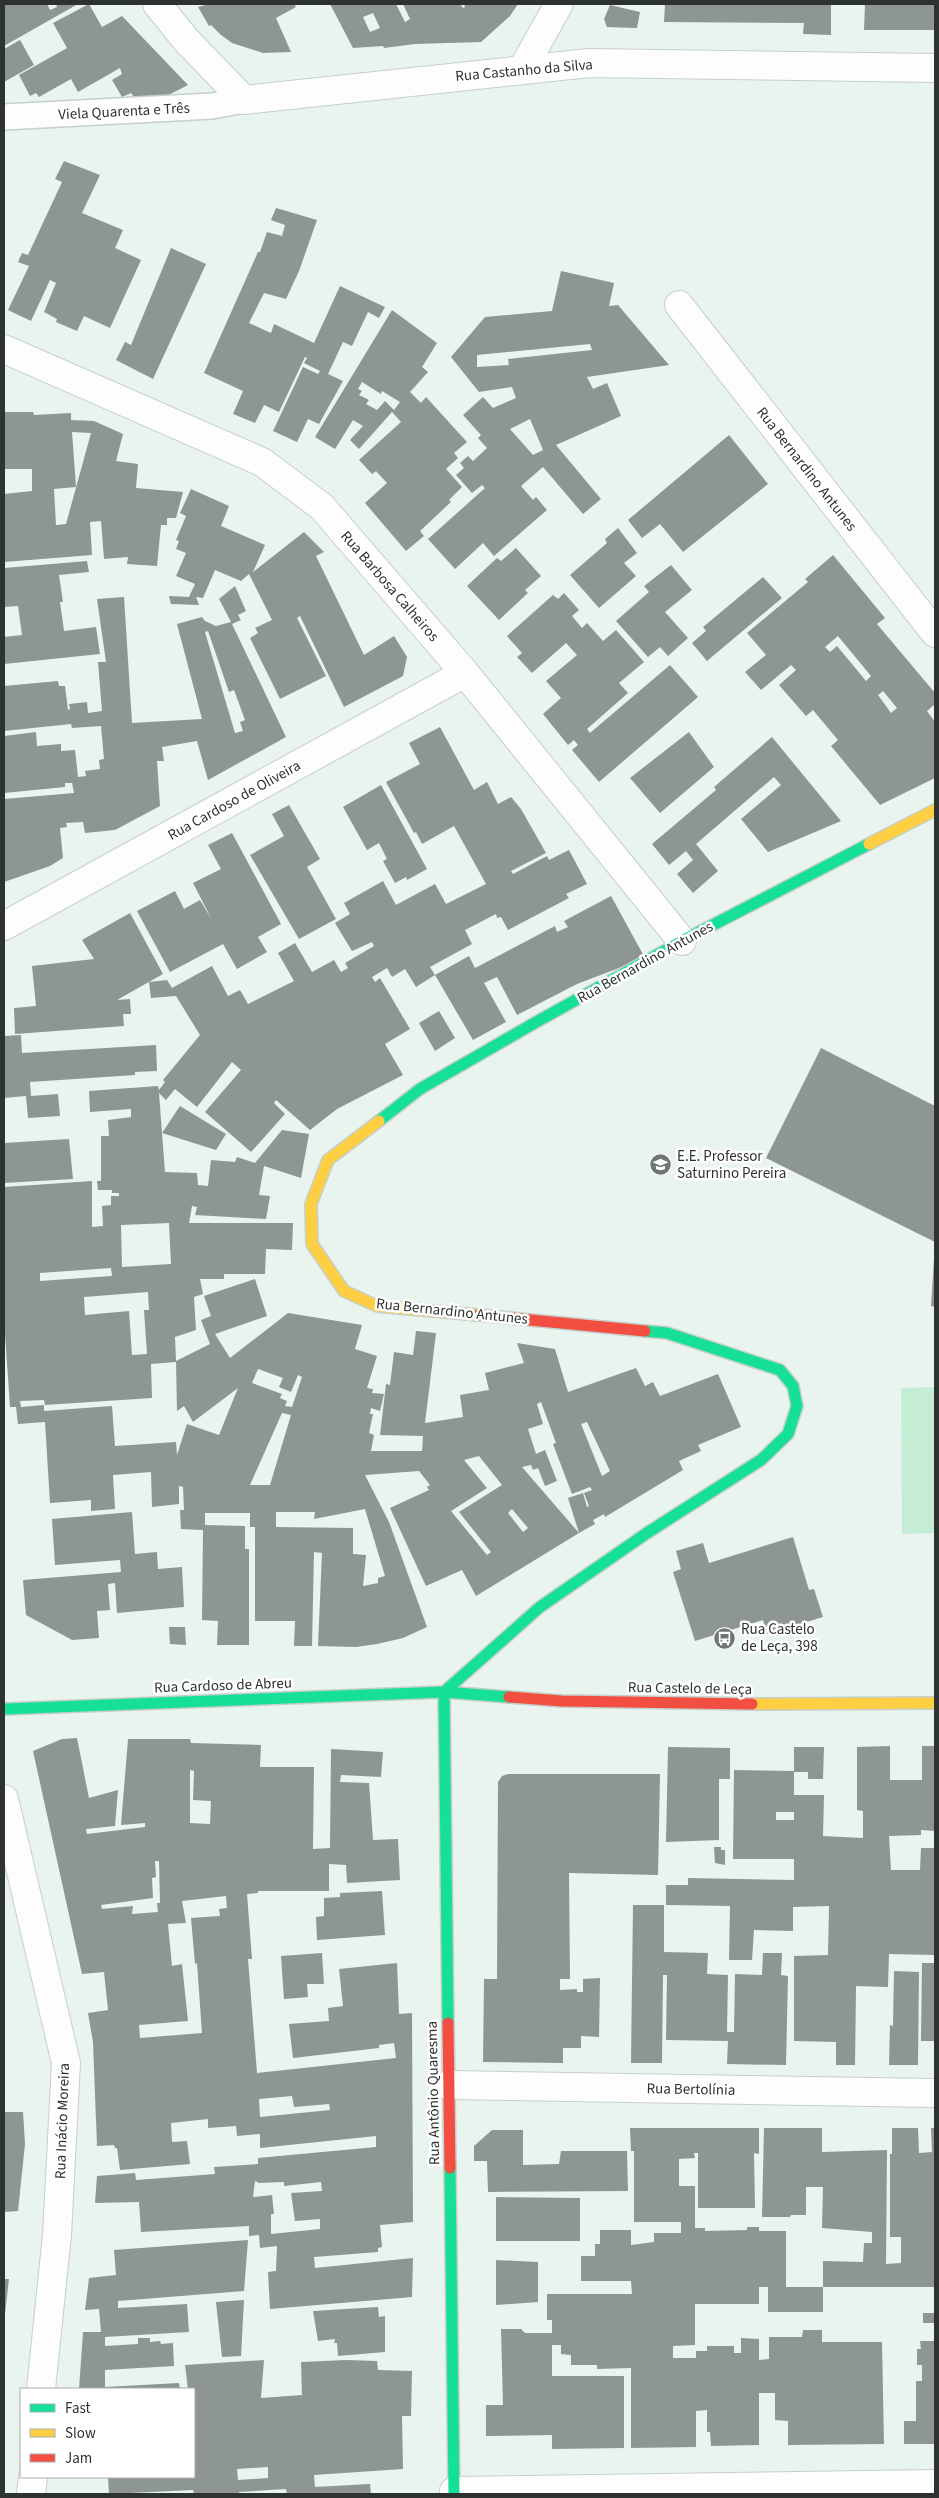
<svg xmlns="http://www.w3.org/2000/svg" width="939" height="2498" font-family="'Source Sans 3',sans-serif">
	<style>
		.green { fill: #c5edd6 }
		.building { fill: #8e9691; fill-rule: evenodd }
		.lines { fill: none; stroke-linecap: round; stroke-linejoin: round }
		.lane-casing { stroke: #c6cfca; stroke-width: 28 }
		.street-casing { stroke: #c6cfca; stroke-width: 30 }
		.fast-casing { stroke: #c6cfca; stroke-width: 14 }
		.slow-casing { stroke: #c6cfca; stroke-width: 14 }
		.jam-casing { stroke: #c6cfca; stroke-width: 14 }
		.lane { stroke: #fcfdfc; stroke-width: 25 }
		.street { stroke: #fcfdfc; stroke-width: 28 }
		.fast { stroke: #16e098; stroke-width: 11 }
		.slow { stroke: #ffcf43; stroke-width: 11 }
		.jam { stroke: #f24e42; stroke-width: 11 }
		.labels { text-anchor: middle; stroke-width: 5; stroke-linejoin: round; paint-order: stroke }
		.street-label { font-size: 15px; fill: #2d3430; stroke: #fff }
		.poi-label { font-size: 15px; fill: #2d3430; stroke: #fff; text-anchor: start }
	</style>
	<rect width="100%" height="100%" fill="#e8f4ed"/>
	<polygon class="green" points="935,1387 935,1533 902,1534 901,1388"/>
	<g class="building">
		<polygon points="4,4 47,4 50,10 57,7 56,4 78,4 4,46"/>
		<polygon points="89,4 102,27 122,16 188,85 155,102 138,103 131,93 122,97 112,80 122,74 120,68 78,92 71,79 39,97 36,93 30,96 19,75 67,48 53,23"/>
		<polygon points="209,4 294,4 296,7 276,18 291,52 263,53 232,43 221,35 211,25 209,26 198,7"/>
		<path d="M330,4h66l9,18 5,-3 -7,-15h57l3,4 2,-1 -1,-3h54l-8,12 -29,26 -66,2 -31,4 -1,-2 -30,2zM373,13l7,15 -10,4 -7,-15z"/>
		<polygon points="665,4 831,4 831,35 803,34 804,23 664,22"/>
		<polygon points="865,4 935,4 935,30 864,30"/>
		<polygon points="610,5 640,12 637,28 607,27 604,19"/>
		<polygon points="20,40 34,65 4,82 4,49"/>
		<polygon points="64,161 100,175 82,213 123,230 115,248 141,260 110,328 84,316 77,331 56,322 57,319 44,312 56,283 50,280 31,321 8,310 29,266 18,262 22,253 28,255 62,182 55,179"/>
		<polygon points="276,208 317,220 299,271 286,299 264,293 249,323 271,333 274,324 314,343 340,286 385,307 379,318 368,312 352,346 343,342 328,374 343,381 319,424 308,419 297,442 273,431 303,367 318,374 320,371 304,363 307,358 305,357 279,412 264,405 255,423 233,414 243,391 204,373 258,252 260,252 267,232 282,236 285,225 271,220"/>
		<polygon points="171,248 206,264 153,379 116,360 125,342 131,345"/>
		<path d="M561,271l53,12 -5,23 9,-1 51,60 -82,12 6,12 14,-6 14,33 -65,29 45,54 -18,15 -40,-47 -22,19 12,14 3,-3 11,13 -53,46 -11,-13 -28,26 -27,-30 57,-51 -3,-3 -10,8 -16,-18 8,-7 -4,-5 8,-7 5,5 14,-13 -9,-10 3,-3 -18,-20 20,-18 10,11 23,-10 -4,-11 -33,5 -28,-35 34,-40 67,-6zM590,344l2,6 -84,9 1,6 -32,2v-12zM530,419l13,31 -10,5 -23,-26z"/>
		<path d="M392,310l45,33 -15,24 6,5 -18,20 11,11 5,-6 41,45 -13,11 4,5 -12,11 16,18 -13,13 2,2 -31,29 4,5 -18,15 -41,-48 22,-20 -11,-12 -4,3 -13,-14 42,-38 -9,-10 -33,37 -9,-9 13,-14 -10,-6 -18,29 -20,-12zM362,382l19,12 1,-3 18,11 -6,8 -9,-9 -8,9 -11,-6 3,-4 -10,-5 3,-4 -4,-2z"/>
		<path d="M4,412h29l1,3 37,-2v7l23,1 29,13 -7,27 22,3 -2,24 47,4 -7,26h-9v7h-6l-4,41 -30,-2 1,-7 -24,2 -3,-38 -11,1 2,33 -88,7v-68l28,-3v-22h-28zM72,432l19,1 -25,91 -10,1 -2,-36 22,-2z"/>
		<polygon points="729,435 768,484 683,552 660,524 642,538 628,520"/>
		<polygon points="191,489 229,506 221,526 265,545 253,572 304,532 324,552 316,556 364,655 394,636 407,657 403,676 344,707 300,616 297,618 326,676 280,699 250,638 258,633 255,628 272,620 249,574 241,581 215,570 203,598 196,597 199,605 171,604 169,596 189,597 195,584 176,576 186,553 176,549 179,541 176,540 186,516 180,513"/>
		<polygon points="618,528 637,553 624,563 636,576 599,608 570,575 607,543 605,539"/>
		<polygon points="516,548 541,576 525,590 528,593 499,620 467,586 497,558 501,561"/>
		<path d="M833,555l52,63 -8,6 58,69v11l-8,7 8,11v56l-55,27 -49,-59 7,-6 -25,-30 -7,6 -27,-31 17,-15 -5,-5 -30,25 -16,-18 21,-17 -19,-22 61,-51 -3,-3zM838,636l33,40 -5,5 -29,-35 -7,6 -5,-5zM883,691l14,17 -6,5 -13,-18z"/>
		<polygon points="87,561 89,572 59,575 63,602 60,602 64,631 96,627 100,654 4,664 4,637 22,635 18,606 4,607 4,568"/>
		<polygon points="671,565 692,590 665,612 688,638 668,656 660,647 648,657 616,621 649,592 644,586"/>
		<polygon points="763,577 782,598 707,661 692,643 706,631 703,627"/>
		<path d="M235,586l11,25 -8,4 3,5 -9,4 54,113 -78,43 -11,-39 -35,6 2,14h-7l3,45 -45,24 -30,3 -2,-11 -17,1 1,4 -7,1 3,30 -13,8 -46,16v-83l70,-6 -2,-10h-7v4l-61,6v-57l32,-4 1,14 24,-2v7l14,-1 3,27 8,-1 -1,-5 15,-2 -1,-9 5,-1 -3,-33 -29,2 -1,-4 -67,7v-45l54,-5 1,5h6l3,24 2,-1 -1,-5 18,-2 1,11 14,-2 -4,-49h8l-9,-63 27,-2 8,126 70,-4 -25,-95 25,-7 3,4 11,5 15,-4 -12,-23zM208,631l21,61 5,-2 11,30 -5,2 3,9 -8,2 -30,-101z"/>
		<polygon points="564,593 579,610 572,616 582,628 587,623 603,641 616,630 644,662 619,683 628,693 587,729 590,733 670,665 698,697 599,782 572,750 578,745 574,740 568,745 543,714 561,698 546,681 577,655 566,643 532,673 517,657 522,653 507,636 553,595 558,599"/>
		<path d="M440,727l34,63 13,-8 11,22 13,-7 10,12 25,44 -35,18 2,3 34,-18 2,4 20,-10 18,34 -21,10 3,4 -61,32 -7,-13 -4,1 -1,-4 -31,16 7,14 -42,23 5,8 -19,12 -11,-18 -13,8 -5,-9 -15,9 3,5 5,-4 30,51 -25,15 18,31 -66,34 -27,21 -34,-30 -2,3 11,11 -34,38 -46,-40 36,-42 -9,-8 -35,45 -22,-18 -9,11 -7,-7 3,40 18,-27 46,28 -10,16 -54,-17 3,39 32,1 1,12 10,1 3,-26 24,2 2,-5 18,6 27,-33 27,4 -8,44 -37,-12 -5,29 11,1 -4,23 -71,-4 2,-8 -5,-1 -3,17h104l-1,27 -26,-1 -1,25h-41v5h-24l3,15 -9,3 2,33 -21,7 1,24 34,-17 -9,-24 10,-4 -7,-20 51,-17 12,37 -52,18 15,24 58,-45 74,12 -7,24 22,7 -10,32 6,1 -1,4 12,1 -4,17 -9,-3 -1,6h3l-4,19 5,2 -3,16h51l1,-15 -43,-1 6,-51 4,1 4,-33 19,3 3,-24 20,2 -11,90 38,-6 -3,-22 29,-5 -4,-17 39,-10 -7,-20 38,6 13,43 68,-24 9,18 8,-4 7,14 58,-22 23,53 -43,18 3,6 -22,10 4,9 -78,47 -1,-3 -11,6 2,4 -16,9 -11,-35 15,-5 4,14 2,-1 -5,-13 8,-3 -2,-3 -18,7 -19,-50 3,-1 -15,-41 -4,2 6,20 -15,5 8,25 9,-4 12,31 -12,5 -7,-18 -5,2 -2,-5 -9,2 57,66 -103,63 -14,-26 -36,16 -36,-78 39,-18 -2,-3 3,-2 -11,-14 -54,4 24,47 38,105 -24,11 -26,6 -21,3 -38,-1 4,-93 -8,-1 -2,94h-18l1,-25h-40v-94h-5v-14h-45v12l40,1v23h4v96h-32l1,-24 -16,-1 1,-90 -22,-1 -1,-19h4l-1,-23 -4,-1v18l-27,3 -1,-35 -38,3 2,34 -24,2v-11l-41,3 -5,-81 -27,2 -2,-17h-6l-6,-87v-133l88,-6v46l11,-1 -1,-20 9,-1v-9h8v-3h-7v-3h-14l-1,-9h4v-45h8l-1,-16 23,-3v-8l-41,3 -1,-21 69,-5 1,4 6,-8 -2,-2 37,-45 -24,-39 -25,2 -2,-16 18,-2 5,8 40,-22 16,30 12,-6 8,14 46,-23 -16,-28 17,-10 17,29 22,-12 7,12 7,-4 -3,-5 29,-17 -2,-4 -20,9 -17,-28 15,-9 -6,-11 39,-22 13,24 39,-21 11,20 40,-20 -32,-58 -32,18 -6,-12 -2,1 -28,-51 34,-18 -11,-21zM169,1223l2,41 -49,3 -1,-42zM111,1268l1,8 -72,5v-8zM148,1292l1,18h-5l3,44 -15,1 -3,-44 -44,4 -1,-18zM176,1362l1,49 7,-5 9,16 45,-34 -19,47 -32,-11 -10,31 -1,-13 -61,4 -3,-40 -68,5v-6l-23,2 -1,-6 24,-1 1,5 107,-7 -1,-34zM258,1369l25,9 -4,9 12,5 7,-17 4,2 -10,30 -7,-1 2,-5 -7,-3 2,-4 -30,-11zM282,1413l9,2 -21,70h-20zM587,1422l23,49 -8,5 -21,-52zM479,1456l23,29 -43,27 32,40 -4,3 -36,-44 36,-23 -23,-28zM365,1509l20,67 -7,2v5l-15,3 3,-31 -13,-1v-26l-77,-1v-15h39l-1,7zM512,1509l16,19 -5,4 -15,-19z"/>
		<polygon points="689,732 714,767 660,813 630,778"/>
		<polygon points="772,737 841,821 768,852 741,819 781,785 774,777 696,844 718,871 693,893 677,874 693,860 686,851 669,865 652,844 716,790 714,787"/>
		<polygon points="381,785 427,869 407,880 406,877 395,883 383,861 387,859 379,843 367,850 343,807"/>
		<polygon points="289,805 320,859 307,867 336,919 299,939 250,855 284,836 272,814"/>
		<polygon points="232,833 281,924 258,937 267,952 237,969 223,944 170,972 137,911 175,891 184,909 200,900 212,920 193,883 221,869 208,845"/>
		<polygon points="611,896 645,958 577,984 517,1015 497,977 484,983 506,1022 473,1040 435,975 469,956 475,968 555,926 557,932 568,927 564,921"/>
		<polygon points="130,913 163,974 117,1000 130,999 131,1014 123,1014 124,1026 15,1034 14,1008 36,1006 32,966 94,959 82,940"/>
		<polygon points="439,1011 455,1038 435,1051 419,1023"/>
		<polygon points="21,1035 22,1053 156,1045 157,1071 135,1072 135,1075 30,1082 31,1096 58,1094 60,1116 28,1118 26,1096 4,1098 4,1036"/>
		<polygon points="821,1048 935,1106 935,1242 766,1158"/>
		<polygon points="69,1139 73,1179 4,1183 4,1143"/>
		<polygon points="934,1259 935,1259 935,1307 931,1306"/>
		<polygon points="132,1512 135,1554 157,1552 158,1569 182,1567 184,1607 117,1613 115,1583 108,1584 110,1610 97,1611 99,1638 72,1640 26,1615 23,1580 121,1572 120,1560 55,1565 52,1519"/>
		<polygon points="793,1537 809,1590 814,1589 823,1617 767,1634 763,1620 695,1641 673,1572 681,1569 676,1551 703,1543 709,1563"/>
		<polygon points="169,1627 185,1627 186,1645 170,1644"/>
		<path d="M77,1738l12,60 29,-8 -3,36 -29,3 1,5 58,-7v-4l-24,2 7,-86h62l1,4 70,2 -1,22h54l-1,82 17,-1 1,-99 52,3 -2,25 -40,-2 -1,7 29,1 4,57 25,-1 2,41 -53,3 -1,-18 -17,-1v27h-71v2l-11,1 5,65h-4l9,114 139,-15 -2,-15 -15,2v3l-86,10 -4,-34 40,-3 -1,-13 15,-2 -4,-37 58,-6 2,51 13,-1 1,209 -33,3 2,22 -4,1v4l-64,5 1,11 98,-10 -1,39 -142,12 -2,-37 8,-1 1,-25 -17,2 -1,-13 -10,1v-10l-108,6 -2,-30 -44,1 2,-27 38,-3 1,7 79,-6 -1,-7 44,-3v-6l118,-11v-11l-116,12v-14l-23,2 -1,-10 -28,2v-9l-37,4 1,19 15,-1 3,23 -70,6 -3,-22h-2l-1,-3 -17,1 -4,-104 -5,-29 20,-3 -4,-38 -22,2 -49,-223 29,-12zM190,1770l4,1 -1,29 18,1 -1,23 -20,-1zM155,1861h4l1,42h-3l1,9 -26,2 1,-8 -31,3 -1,-4 52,-7 -1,-20 4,-1zM226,1896l1,12 -8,1 1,7 -29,2 4,46 2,-1 5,70 -62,5 -1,-13 49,-4 -6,-57 -10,2 -4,-42 18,-1 -4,-22zM292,2096l2,11 35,-3 1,6 -70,7 -1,-18zM255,2181l4,2 25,-1v4l37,-4 1,9 -31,2 4,28 25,-2v10l-49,5v-20h3l-2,-19 -19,2z"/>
		<path d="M890,1746v34h32v-34h13v85l-14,-1v5l-32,1 2,34h29l1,-22h14v107l-46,-1 -1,33 -32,-1 -1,79h-19v-23l-42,-1v-85l34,-1 1,-49 -36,1v24l-39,-1 -2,30h-23l1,-54 -64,-1v-20h22v-7l106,2v-21h-61l1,-89 60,1v24h30l-1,41 40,2v-27l-6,-1v-63zM776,1812h18v8h-18z"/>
		<polygon points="668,1747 730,1748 730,1779 719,1779 719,1840 666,1842"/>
		<polygon points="794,1747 824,1747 823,1779 808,1779 808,1772 794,1772"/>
		<polygon points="508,1774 660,1774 658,1875 569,1873 570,1979 560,1979 560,1990 577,1989 577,1992 583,1992 583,1979 600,1978 599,2037 581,2036 581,2048 563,2048 563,2063 483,2062 484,1979 497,1979 498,1782 502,1776"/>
		<polygon points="714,1847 721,1847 721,1850 725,1850 725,1865 715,1863"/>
		<polygon points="382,1891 385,1935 317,1940 316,1917 324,1916 324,1898 340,1897 340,1893"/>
		<polygon points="633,1905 664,1905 664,1952 708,1953 707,1974 728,1975 727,2032 734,2032 735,1974 762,1975 763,1953 782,1953 781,1975 788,1976 786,2065 727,2064 728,2041 666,2040 667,1975 663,1975 662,2063 631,2063"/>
		<polygon points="322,1953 324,1984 307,1984 308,1997 284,1999 281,1956"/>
		<polygon points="922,1963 935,1963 935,2041 921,2041"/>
		<polygon points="894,1971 919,1972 918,2065 889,2065 890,2025 893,2026"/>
		<polygon points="4,2112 23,2112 25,2144 18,2211 4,2212"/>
		<polygon points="630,2128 759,2128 759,2154 754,2153 755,2208 698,2208 698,2153 694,2153 695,2158 679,2159 679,2186 695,2186 695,2228 705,2228 705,2231 747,2230 747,2227 759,2227 759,2231 786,2231 786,2287 823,2287 823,2312 768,2312 768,2287 759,2287 759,2304 695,2304 695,2345 673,2346 673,2358 696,2358 696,2351 707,2351 707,2346 734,2346 734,2353 741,2353 741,2338 759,2339 759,2360 769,2359 769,2337 802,2337 803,2330 822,2330 822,2342 882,2342 884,2444 788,2445 788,2421 775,2420 775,2393 759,2393 759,2445 711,2446 710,2432 707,2432 707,2410 696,2411 696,2447 631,2448 631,2368 597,2369 597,2365 571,2365 571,2355 561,2354 561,2345 552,2345 552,2376 624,2376 624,2448 552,2449 552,2435 486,2436 486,2405 503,2405 501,2329 521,2329 525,2333 552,2333 552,2320 547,2320 547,2294 632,2294 631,2281 581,2281 581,2256 595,2256 595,2244 600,2244 600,2230 631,2230 631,2245 654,2242 654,2233 681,2233 681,2222 634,2222 634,2151 631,2151"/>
		<polygon points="764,2128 822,2128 822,2152 887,2150 886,2264 901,2263 901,2237 890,2237 890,2154 892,2154 892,2128 918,2128 919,2153 932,2152 931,2128 935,2128 935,2287 823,2287 823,2261 863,2262 864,2243 872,2243 872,2232 822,2228 823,2187 806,2187 806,2215 791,2215 790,2217 762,2217"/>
		<polygon points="492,2130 523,2130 523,2165 559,2164 561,2151 627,2151 628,2191 488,2192 487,2161 474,2161 474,2146"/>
		<polygon points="496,2197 580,2198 580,2241 496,2241"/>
		<polygon points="248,2240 244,2291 118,2301 118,2308 187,2304 189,2332 105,2337 105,2346 138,2344 138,2338 150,2338 150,2342 160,2341 161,2344 173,2343 174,2366 105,2370 105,2387 179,2383 180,2389 79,2389 83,2332 101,2332 99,2309 85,2310 89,2278 116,2275 114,2250"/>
		<polygon points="496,2260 538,2262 538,2302 496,2305"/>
		<polygon points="4,2279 9,2279 5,2314 4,2314"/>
		<polygon points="244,2300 241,2356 222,2357 216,2302"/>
		<polygon points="378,2307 379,2317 385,2316 385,2352 338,2356 337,2343 334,2343 335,2339 318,2341 313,2311"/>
		<rect x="923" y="2313" width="12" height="10"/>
		<polygon points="920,2341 935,2341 935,2444 904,2444 904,2421 916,2421 916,2381 922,2381 922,2365 917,2365 917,2349 921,2349"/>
		<path d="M264,2360l-3,38 41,-3 -1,-33 45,-2 31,1 1,9 34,1 -1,45h-9l1,53 -89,6 1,12 55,-3 1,10h-84l-1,-5 -47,3v2h-45l-1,-4 -84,4 -1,-17h86v-88h-6l-3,-24zM268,2467v11l-30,2 -1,-11z"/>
	</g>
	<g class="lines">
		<defs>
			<polyline id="lane" points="4,117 212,106 244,100"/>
			<g id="street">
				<polyline points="157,4 186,40 244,100 589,63 935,68"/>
				<polyline points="523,68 559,4"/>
				<polyline points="679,305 935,633"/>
				<polyline points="4,349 262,462 322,507 465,673 682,941"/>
				<polyline points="4,926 465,673"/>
				<polyline points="4,1799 66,2063 57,2235 41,2389"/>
				<polyline points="448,2085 935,2093"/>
				<polyline points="454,2491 935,2484"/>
				<polyline points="31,2494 33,2477"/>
			</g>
			<g id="fast">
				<polyline points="379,1121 420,1089 538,1021 682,941 869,844"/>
				<polyline points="444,1692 540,1607 647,1533 761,1460 788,1434 797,1406 793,1386 780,1370 667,1333 645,1331"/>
				<polyline points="444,1692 448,2023"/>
				<polyline points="4,1709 444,1692 509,1697"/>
				<polyline points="450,2168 454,2494"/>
			</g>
			<g id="slow">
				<polyline points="869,844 935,810"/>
				<polyline points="379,1121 328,1160 311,1204 312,1244 344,1291 377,1306 478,1315"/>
				<polyline points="752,1704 935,1703"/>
			</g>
			<g id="jam">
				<polyline points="478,1315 645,1331"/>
				<polyline points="509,1697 562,1701 752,1704"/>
				<polyline points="448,2023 450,2168"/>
			</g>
		</defs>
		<use href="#lane" class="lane-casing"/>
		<use href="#street" class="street-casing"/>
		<use href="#fast" class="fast-casing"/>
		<use href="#slow" class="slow-casing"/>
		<use href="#jam" class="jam-casing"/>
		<use href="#lane" class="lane"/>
		<use href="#street" class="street"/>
		<use href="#fast" class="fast"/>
		<use href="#slow" class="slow"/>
		<use href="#jam" class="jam"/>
	</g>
	<defs>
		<symbol id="school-disc" viewBox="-11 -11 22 22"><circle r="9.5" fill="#6e7772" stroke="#fff"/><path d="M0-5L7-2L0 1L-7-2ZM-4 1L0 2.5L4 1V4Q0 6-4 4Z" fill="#fff"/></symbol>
		<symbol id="bus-disc" viewBox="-11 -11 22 22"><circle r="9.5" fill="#6e7772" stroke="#fff"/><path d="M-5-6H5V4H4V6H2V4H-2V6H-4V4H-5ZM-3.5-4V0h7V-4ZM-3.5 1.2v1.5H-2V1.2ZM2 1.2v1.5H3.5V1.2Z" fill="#fff"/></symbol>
	</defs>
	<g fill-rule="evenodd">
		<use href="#school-disc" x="648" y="1152" width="25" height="25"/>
		<use href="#bus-disc" x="712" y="1626" width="25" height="25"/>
	</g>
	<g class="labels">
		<g class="street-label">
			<text transform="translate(524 70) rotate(-5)" y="5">Rua Castanho da Silva</text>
			<text transform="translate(124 111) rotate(-3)" y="5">Viela Quarenta e Três</text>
			<text transform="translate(807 469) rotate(52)" y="5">Rua Bernardino Antunes</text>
			<text transform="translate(390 586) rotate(49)" y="5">Rua Barbosa Calheiros</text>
			<text transform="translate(234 800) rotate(-29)" y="5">Rua Cardoso de Oliveira</text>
			<text transform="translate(645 962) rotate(-29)" y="5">Rua Bernardino Antunes</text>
			<text transform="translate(452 1311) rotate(6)" y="5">Rua Bernardino Antunes</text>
			<text transform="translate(223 1685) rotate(-2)" y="5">Rua Cardoso de Abreu</text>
			<text transform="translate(690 1688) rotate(1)" y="5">Rua Castelo de Leça</text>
			<text transform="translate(691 2089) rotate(1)" y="5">Rua Bertolínia</text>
			<text transform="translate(433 2093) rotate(-91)" y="5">Rua Antônio Quaresma</text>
			<text transform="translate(62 2121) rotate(-88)" y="5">Rua Inácio Moreira</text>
		</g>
		<g class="poi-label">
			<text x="677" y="1161">E.E. Professor<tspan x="677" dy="17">Saturnino Pereira</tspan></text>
			<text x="741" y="1634">Rua Castelo<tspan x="741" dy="17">de Leça, 398</tspan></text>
		</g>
	</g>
	<rect width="939" height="2498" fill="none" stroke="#2d3430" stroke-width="10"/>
	<rect x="20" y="2388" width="175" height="90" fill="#ffffff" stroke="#abaeac"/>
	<rect x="30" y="2404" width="25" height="8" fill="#16e098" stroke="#abaeac"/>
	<text x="65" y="2413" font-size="15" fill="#2d3430">Fast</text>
	<rect x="30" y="2429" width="25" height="8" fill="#ffcf43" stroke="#abaeac"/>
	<text x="65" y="2438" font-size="15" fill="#2d3430">Slow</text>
	<rect x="30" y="2454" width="25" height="8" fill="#f24e42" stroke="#abaeac"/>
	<text x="65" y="2463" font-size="15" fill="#2d3430">Jam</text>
</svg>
